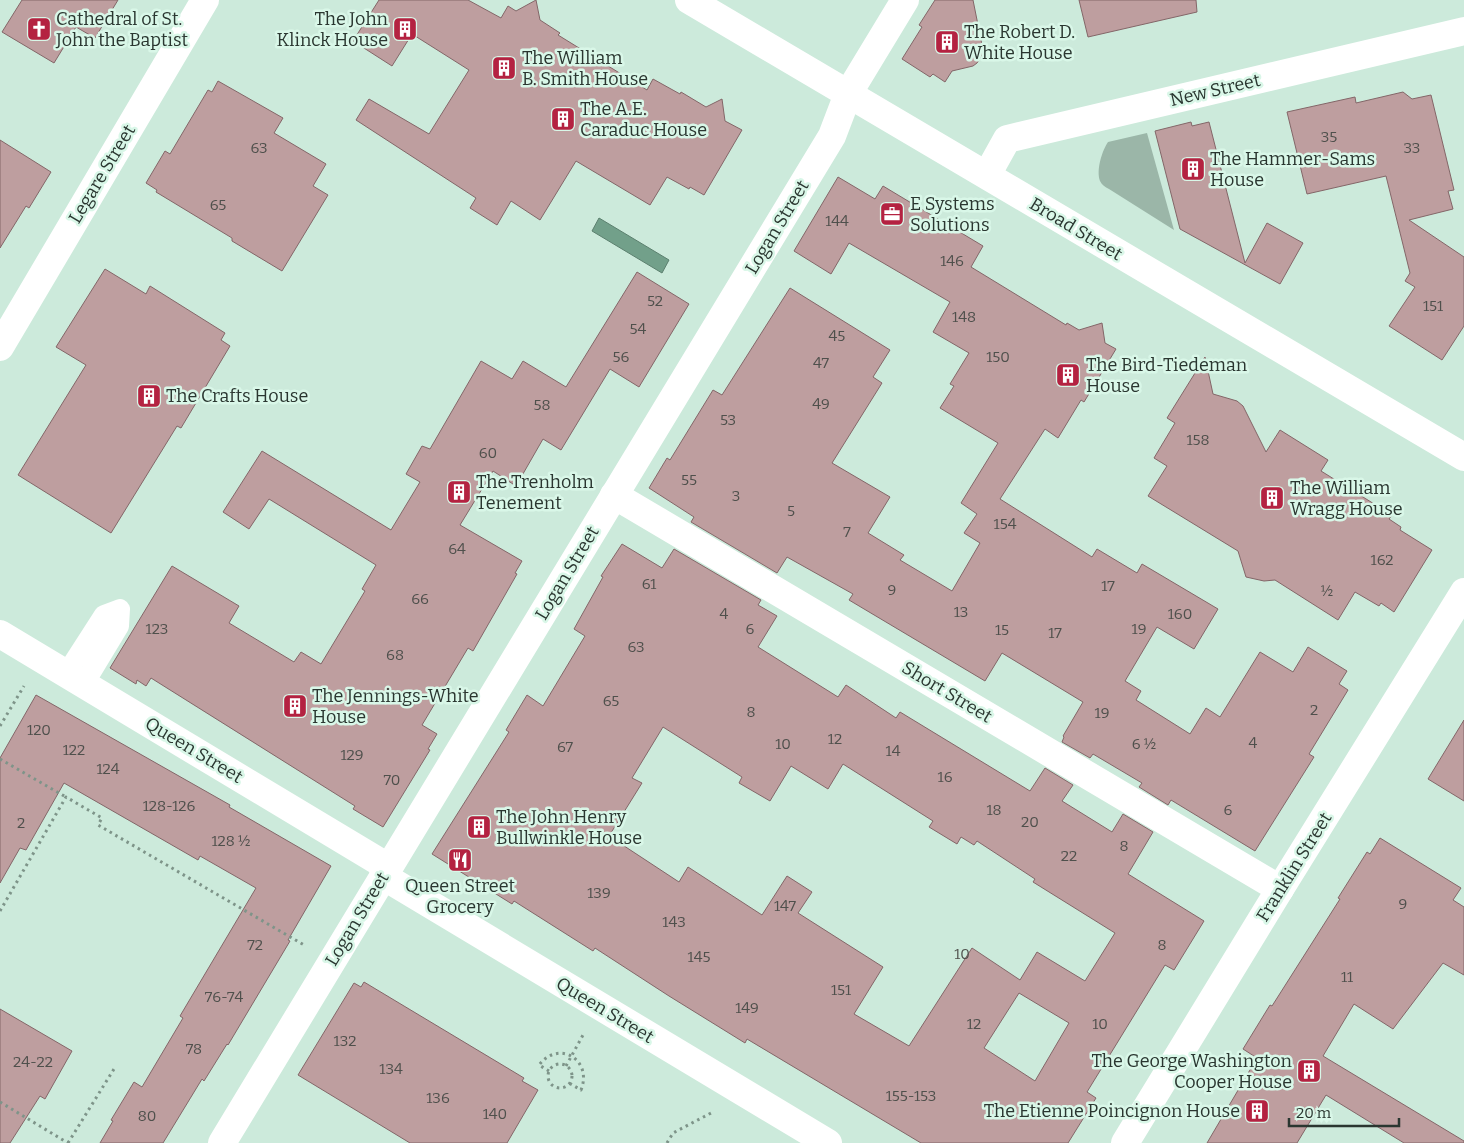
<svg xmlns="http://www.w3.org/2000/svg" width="1464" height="1143" font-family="Bitter,serif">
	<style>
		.green { fill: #9bb6a8 }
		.water { fill: #72a08a; stroke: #5c806f }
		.building { fill: #be9e9f; stroke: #836668; fill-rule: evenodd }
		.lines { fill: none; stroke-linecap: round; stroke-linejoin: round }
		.path { stroke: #7e9489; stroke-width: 3; stroke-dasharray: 2.5 4; stroke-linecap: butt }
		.service { stroke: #fff; stroke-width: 20 }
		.minor { stroke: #fff; stroke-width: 28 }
		.secondary { stroke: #fff; stroke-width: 28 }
		.labels { text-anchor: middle; stroke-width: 5; stroke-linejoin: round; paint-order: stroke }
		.number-label { font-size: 15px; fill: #4f504c }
		.poi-label { font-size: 18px; fill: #2a3630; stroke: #d9f7e8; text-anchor: start }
		.street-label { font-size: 18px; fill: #2a3630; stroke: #d9f7e8 }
	</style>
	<rect width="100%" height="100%" fill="#cceadb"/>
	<path class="green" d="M1147,133l27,97 -65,-41c-4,-2 -7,-4 -9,-8 -4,-11 2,-30 8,-39z"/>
	<polygon class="water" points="599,218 669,260 662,273 592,231"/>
	<g class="building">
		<polygon points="22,0 118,0 95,38 76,27 54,63 2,32"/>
		<polygon points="379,0 468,0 501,18 508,6 516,11 536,0 540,20 560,33 558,35 647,90 653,79 680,94 681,92 706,107 722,99 725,121 742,130 704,195 690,187 689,189 667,177 650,205 576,161 540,220 511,201 497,225 470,208 476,198 356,120 369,99 429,134 469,70 412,34 392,66 353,41"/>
		<polygon points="935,0 973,0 983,50 983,54 977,63 973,66 952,71 945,82 933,74 930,77 902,59 922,27 919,25"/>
		<polygon points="1079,0 1196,0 1197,12 1088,37"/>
		<polygon points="218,81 283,118 274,133 326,164 313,186 328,195 282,271 232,241 232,238 156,192 157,190 146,183 165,151 170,154 208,90 212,92"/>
		<polygon points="1403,92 1412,99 1431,95 1454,190 1448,191 1453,209 1409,220 1464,257 1464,326 1442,360 1389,326 1415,287 1405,281 1410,273 1386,176 1307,194 1287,112 1355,97 1356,103"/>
		<polygon points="1191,122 1192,126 1209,122 1245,263 1267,223 1303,243 1280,284 1180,229 1155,131"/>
		<polygon points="0,140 51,172 29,208 26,206 0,248"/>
		<polygon points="838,177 875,199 883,186 983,246 971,267 1066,325 1067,323 1079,330 1102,323 1105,343 1116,349 1084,402 1081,400 1058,438 1045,429 1000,499 1092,557 1097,549 1137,573 1142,564 1218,609 1194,649 1157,627 1125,681 1141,691 1136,700 1190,734 1206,708 1220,717 1260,652 1293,672 1308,647 1347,671 1339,684 1348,690 1309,754 1314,757 1255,851 1171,800 1168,805 1139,787 1142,783 1093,754 1090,758 1062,742 1064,737 1063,736 1083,702 1002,653 985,681 849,600 853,594 787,557 777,573 691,522 694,517 649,488 667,458 670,460 713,390 722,395 790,288 890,350 873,377 882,383 832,463 890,497 868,533 904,555 900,560 952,591 980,543 964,533 977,514 961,503 998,443 940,408 954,386 950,384 969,353 933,332 950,302 849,243 831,274 794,251"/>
		<polygon points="105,269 146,294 150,286 225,333 221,340 230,346 181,428 177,426 111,533 18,475 86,365 56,347"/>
		<polygon points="637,272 689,304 639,387 610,369 561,450 543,439 516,486 493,471 460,525 522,561 515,573 517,574 473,651 468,648 422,725 437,734 428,749 430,750 383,827 353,809 355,806 151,678 146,686 137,680 136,684 110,668 172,566 239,606 229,623 294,662 301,652 321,664 365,591 362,589 376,565 269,499 249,529 223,512 262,451 391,530 420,482 406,474 422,446 430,449 481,361 512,379 523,361 566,387"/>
		<polygon points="1205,357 1213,394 1237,401 1243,406 1266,452 1280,430 1328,460 1321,471 1392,515 1389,519 1401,527 1400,530 1432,550 1394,612 1381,603 1379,606 1355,592 1338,620 1275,580 1264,581 1246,577 1238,551 1148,496 1167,466 1154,458 1175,423 1167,418"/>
		<path d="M622,544l40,24 12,-19 87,51 -3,5 19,11 -19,31 80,50 8,-12 50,33 4,-6 130,79 15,-23 28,17 -11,16 50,31 11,-18 30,18 -25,42 76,47 -30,49 -9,-5 -78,127 9,6 -28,45h-147l-174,-104 -2,4 -76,-47 -74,-48 -2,3 -79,-50 -2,3 -80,-50 77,-122 -3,-2 21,-35 16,11 42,-70 -11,-7 29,-52 -2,-1zM663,727l79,50 -3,6 31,18 21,-35 37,23 15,-25 90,57 -4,6 28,17 4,-7 13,8 3,-4 58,38 -2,3 82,51 -30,48 -48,-29 -17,28 -48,-32 -63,98 -55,-32 29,-47 -85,-54 14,-21 -25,-16 -25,39 -74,-48 -9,15 -70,-46 33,-53 -10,-5zM1019,993l50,30 -34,58 -51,-33z"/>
		<polygon points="36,695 230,805 229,807 331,866 288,940 290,941 228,1045 227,1044 204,1081 202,1079 163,1143 100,1143 113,1121 111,1120 134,1082 142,1087 183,1018 180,1016 256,888 200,856 198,860 64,783 26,850 20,848 0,883 0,758"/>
		<polygon points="1464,720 1464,801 1428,779"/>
		<polygon points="1380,838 1461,888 1453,900 1464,907 1464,975 1443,963 1393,1029 1354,1004 1323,1056 1464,1141 1464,1143 1404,1143 1326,1095 1297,1143 1207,1143 1257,1058 1243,1049 1270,1005 1272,1006 1340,899 1338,898 1367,852 1370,854"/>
		<polygon points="364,982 524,1078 522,1081 538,1090 507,1143 410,1143 298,1075 354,983 361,987"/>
		<polygon points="0,1009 72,1051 45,1099 40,1096 10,1143 0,1143"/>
	</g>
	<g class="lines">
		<g class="path">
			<polyline points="0,726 24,686"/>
			<polyline points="0,759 66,797"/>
			<polyline points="0,911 66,797 102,818 98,825 304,945"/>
			<circle cx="560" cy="1076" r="12"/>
			<polyline points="566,1066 583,1035"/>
			<path d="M549,1071l-10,-6c20,-26 54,-5 42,25l-12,-7"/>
			<polyline points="0,1102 68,1143"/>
			<polyline points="68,1143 114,1069"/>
			<polyline points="667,1143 673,1133 711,1113"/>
		</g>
		<polyline class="service" points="66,674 104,615 120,609 119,626 84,684"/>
		<g class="minor">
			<polyline points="987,175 1007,139 1464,31"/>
			<polyline points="0,347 205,0"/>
			<polyline points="614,495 1280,889"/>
			<polyline points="0,634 388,867"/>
			<polyline points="383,876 828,1143"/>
			<polyline points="222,1143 832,136 848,94 905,0"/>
			<polyline points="1125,1143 1280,889 1464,592"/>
		</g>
		<polyline class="secondary" points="689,0 1464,457"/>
	</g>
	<defs>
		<symbol id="church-square" viewBox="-11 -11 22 22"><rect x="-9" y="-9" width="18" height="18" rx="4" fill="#b42241" stroke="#d9f7e8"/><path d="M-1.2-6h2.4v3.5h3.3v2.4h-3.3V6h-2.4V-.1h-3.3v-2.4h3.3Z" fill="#fff"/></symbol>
		<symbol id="building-square" viewBox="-11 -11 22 22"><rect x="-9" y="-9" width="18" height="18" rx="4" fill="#b42241" stroke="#d9f7e8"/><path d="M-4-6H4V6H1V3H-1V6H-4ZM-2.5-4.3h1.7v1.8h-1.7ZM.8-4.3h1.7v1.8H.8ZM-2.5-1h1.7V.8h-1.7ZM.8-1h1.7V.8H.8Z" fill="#fff"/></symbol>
		<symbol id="office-square" viewBox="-11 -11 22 22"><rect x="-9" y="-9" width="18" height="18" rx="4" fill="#b42241" stroke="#d9f7e8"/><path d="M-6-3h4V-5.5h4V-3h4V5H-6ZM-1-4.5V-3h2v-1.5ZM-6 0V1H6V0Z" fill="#fff"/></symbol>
		<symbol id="restaurant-square" viewBox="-11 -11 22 22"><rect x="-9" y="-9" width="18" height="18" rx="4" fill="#b42241" stroke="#d9f7e8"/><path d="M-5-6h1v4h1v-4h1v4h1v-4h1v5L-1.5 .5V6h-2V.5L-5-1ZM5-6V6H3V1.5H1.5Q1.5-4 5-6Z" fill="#fff"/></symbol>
	</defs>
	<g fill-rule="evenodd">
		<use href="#church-square" x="25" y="15" width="28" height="28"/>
		<use href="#building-square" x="391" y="15" width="28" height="28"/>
		<use href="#building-square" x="933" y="28" width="28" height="28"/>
		<use href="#building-square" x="490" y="54" width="28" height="28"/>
		<use href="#building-square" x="549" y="105" width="28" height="28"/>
		<use href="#building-square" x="1179" y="155" width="28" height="28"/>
		<use href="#office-square" x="878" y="200" width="28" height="28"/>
		<use href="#building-square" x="1054" y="361" width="28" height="28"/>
		<use href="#building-square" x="135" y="382" width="28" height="28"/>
		<use href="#building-square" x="445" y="478" width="28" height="28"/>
		<use href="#building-square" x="1258" y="484" width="28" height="28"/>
		<use href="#building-square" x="281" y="692" width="28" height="28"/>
		<use href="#building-square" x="465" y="813" width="28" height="28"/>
		<use href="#restaurant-square" x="446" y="846" width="28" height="28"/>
		<use href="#building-square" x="1295" y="1057" width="28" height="28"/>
		<use href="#building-square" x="1243" y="1097" width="28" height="28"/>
	</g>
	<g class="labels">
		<g class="number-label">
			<text x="1329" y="142">35</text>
			<text x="259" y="153">63</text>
			<text x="1412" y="153">33</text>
			<text x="218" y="210">65</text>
			<text x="837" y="226">144</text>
			<text x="952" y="266">146</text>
			<text x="655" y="306">52</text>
			<text x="1433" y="311">151</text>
			<text x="964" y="322">148</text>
			<text x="638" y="334">54</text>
			<text x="837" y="341">45</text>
			<text x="621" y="362">56</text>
			<text x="998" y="362">150</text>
			<text x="821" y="368">47</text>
			<text x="821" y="409">49</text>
			<text x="542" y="410">58</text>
			<text x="728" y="425">53</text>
			<text x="1198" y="445">158</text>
			<text x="488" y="458">60</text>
			<text x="689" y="485">55</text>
			<text x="736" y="501">3</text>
			<text x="791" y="516">5</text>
			<text x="1005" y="529">154</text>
			<text x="847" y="537">7</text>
			<text x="457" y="554">64</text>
			<text x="1382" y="565">162</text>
			<text x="649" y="589">61</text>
			<text x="1108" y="591">17</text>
			<text x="892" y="595">9</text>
			<text x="1327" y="596">½</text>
			<text x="420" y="604">66</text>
			<text x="961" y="617">13</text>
			<text x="724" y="619">4</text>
			<text x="1180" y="619">160</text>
			<text x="157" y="634">123</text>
			<text x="750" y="634">6</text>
			<text x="1139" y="634">19</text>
			<text x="1002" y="635">15</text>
			<text x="1055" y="638">17</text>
			<text x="636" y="652">63</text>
			<text x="395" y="660">68</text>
			<text x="611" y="706">65</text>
			<text x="1314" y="715">2</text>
			<text x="751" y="717">8</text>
			<text x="1102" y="718">19</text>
			<text x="39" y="735">120</text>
			<text x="835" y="744">12</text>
			<text x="1253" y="748">4</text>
			<text x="783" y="749">10</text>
			<text x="1144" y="749">6 ½</text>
			<text x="565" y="752">67</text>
			<text x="74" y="755">122</text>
			<text x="893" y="756">14</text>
			<text x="352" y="760">129</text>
			<text x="108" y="774">124</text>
			<text x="945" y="782">16</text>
			<text x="392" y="785">70</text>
			<text x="169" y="811">128-126</text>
			<text x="994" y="815">18</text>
			<text x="1228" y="815">6</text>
			<text x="1030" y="827">20</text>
			<text x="21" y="828">2</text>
			<text x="231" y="846">128 ½</text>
			<text x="1124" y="851">8</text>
			<text x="1069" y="861">22</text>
			<text x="599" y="898">139</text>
			<text x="1403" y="909">9</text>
			<text x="785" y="911">147</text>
			<text x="674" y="927">143</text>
			<text x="255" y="950">72</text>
			<text x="1162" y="950">8</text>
			<text x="962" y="959">10</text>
			<text x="699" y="962">145</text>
			<text x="1347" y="982">11</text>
			<text x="841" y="995">151</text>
			<text x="224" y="1002">76-74</text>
			<text x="747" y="1013">149</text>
			<text x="974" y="1029">12</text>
			<text x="1100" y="1029">10</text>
			<text x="345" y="1046">132</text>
			<text x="194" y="1054">78</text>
			<text x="33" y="1067">24-22</text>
			<text x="391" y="1074">134</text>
			<text x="911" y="1101">155-153</text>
			<text x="438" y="1103">136</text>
			<text x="495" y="1119">140</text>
			<text x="147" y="1121">80</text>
		</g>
		<g class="poi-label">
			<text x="56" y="25">Cathedral of St.<tspan x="56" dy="21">John the Baptist</tspan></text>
			<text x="388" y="25" text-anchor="end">The John<tspan x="388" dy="21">Klinck House</tspan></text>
			<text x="964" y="38">The Robert D.<tspan x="964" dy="21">White House</tspan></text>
			<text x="522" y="64">The William<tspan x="522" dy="21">B. Smith House</tspan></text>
			<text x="580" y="115">The A.E.<tspan x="580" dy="21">Caraduc House</tspan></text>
			<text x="1210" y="165">The Hammer-Sams<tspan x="1210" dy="21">House</tspan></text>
			<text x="910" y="210">E Systems<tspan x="910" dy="21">Solutions</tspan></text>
			<text x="1086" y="371">The Bird-Tiedeman<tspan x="1086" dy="21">House</tspan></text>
			<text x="166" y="402">The Crafts House</text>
			<text x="476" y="488">The Trenholm<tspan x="476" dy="21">Tenement</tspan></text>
			<text x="1290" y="494">The William<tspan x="1290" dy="21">Wragg House</tspan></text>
			<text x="312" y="702">The Jennings-White<tspan x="312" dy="21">House</tspan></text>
			<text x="496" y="823">The John Henry<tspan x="496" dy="21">Bullwinkle House</tspan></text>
			<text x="460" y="892" text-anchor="middle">Queen Street<tspan x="460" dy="21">Grocery</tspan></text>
			<text x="1292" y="1067" text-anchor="end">The George Washington<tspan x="1292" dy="21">Cooper House</tspan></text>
			<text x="1240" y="1117" text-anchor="end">The Etienne Poincignon House</text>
		</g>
		<g class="street-label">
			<text transform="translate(1215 90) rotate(-13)" y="6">New Street</text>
			<text transform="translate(102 174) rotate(-59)" y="6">Legare Street</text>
			<text transform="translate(777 227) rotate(-59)" y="6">Logan Street</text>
			<text transform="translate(1076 229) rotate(31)" y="6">Broad Street</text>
			<text transform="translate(567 573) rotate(-59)" y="6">Logan Street</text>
			<text transform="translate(947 692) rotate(31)" y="6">Short Street</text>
			<text transform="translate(194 750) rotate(31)" y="6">Queen Street</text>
			<text transform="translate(1294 867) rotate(-58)" y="6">Franklin Street</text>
			<text transform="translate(357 919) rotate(-59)" y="6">Logan Street</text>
			<text transform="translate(605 1010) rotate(31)" y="6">Queen Street</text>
		</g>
	</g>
	<path d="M1289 1118v8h110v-8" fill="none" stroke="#2a3630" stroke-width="2.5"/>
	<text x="1296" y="1118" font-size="15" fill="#2a3630" stroke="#d9f7e8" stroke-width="4" paint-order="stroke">20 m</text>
</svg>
